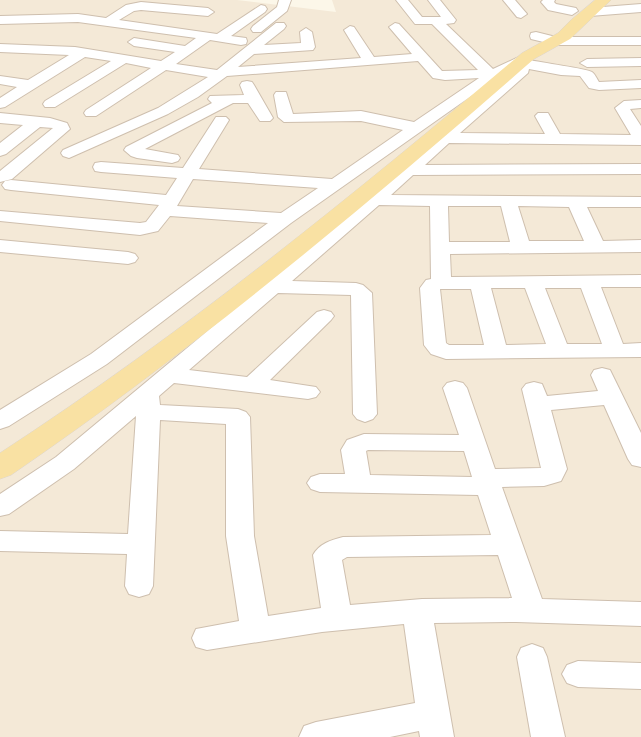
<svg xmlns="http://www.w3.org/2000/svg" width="641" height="737" font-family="'Titillium Web',sans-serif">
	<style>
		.residential { fill: #f4e9d7 }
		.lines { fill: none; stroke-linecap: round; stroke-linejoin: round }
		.minor-casing { stroke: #cebfae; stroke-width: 2 }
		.major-casing { stroke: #dcd5d0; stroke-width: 1 }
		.minor { fill: #fff; fill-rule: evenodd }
		.major { fill: #f9e1a3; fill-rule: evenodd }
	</style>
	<rect width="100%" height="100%" fill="#fcf7e9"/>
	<polygon class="residential" points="0,0 237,0 336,12 332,0 641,0 641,737 0,737"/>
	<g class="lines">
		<defs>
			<g id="minor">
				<polygon points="279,0 291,0 287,11 261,32 253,32 251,29 253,26 277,7"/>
				<path d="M396,0h12l14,17h19l-13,-17h12l16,20 -2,3 -8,1 47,45 30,-14 5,1 1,4c9,2 60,9 63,12 3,2 5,7 7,10l42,-2v8l-42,2 -10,-2 -9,-12 -19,-1 -32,-6 -1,4 -68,60 85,1 -10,-18 3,-3h10l12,21 71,1 -16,-27 9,-7 17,-1v8l-11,1 11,17v19l-192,-2 -24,22 216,-1v10l-228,1 -22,20 250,2v10h-54l16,34 38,-1v12l-191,2 1,23 190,-2v12h-40l22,57 18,-1v14l-195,2 -15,-5 -7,-9 -4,-57 6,-8 5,-1 -1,-73 -51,-1 -87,76 64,2 7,2 9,8 5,121 -4,5 -8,3 -8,-3 -4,-5 -2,-119 -73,-2 -89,77 58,7 70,-65 7,-2 7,2 3,4 -3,4 -61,60 46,7 4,5 -4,5 -8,2 -134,-16 -15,13 1,9 78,4 8,3 4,5 4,119 14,80 53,-8 -8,-53c6,-11 18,-15 30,-18l148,-2 -13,-40 -158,-3 -9,-3 -4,-6 4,-6 9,-3h25l-4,-24 6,-10 17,-6 95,1 -16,-47 4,-5 8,-2 8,2 4,5 28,81 46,-1 -19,-79 4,-5 8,-2 8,2 5,12 51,-5 -7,-16 3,-5 8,-2 8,2 31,63v34l-9,-2 -4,-6 -24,-54 -53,5 16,59 -6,12 -17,5 -42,1 40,112 99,3v24l-125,-4 -82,1 20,114h-34l-1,-6 -29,6h-91l5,-11 12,-4 99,-19 -11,-79 -82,8 -115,18 -11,-3 -4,-9 4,-9 43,-8 -13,-85v-112l-66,-4 -7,166 -4,8 -10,3 -10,-3 -4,-8 2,-32 -127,-3v-20l128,3 8,-118 -62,53 -65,45 -9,2v-22l56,-37 273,-227 172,-148h-10l-200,141 -184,141 -98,62 -9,3v-19l91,-56 177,-131 -98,-7 -12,15 -18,4 -140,-14v-10l140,12 6,-1 13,-17 -148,-15 -6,-1 -3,-4 3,-4 6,-1 155,15 11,-17 -76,-6 -6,-1 -2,-4 2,-4 6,-1 82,6 33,-51h10l3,3 -30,49 133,10 71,-49 -42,-9 -77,1 -6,-5 -4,-22 2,-3h10l7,22 68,-3 53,11 65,-44 -34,2 -12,-2 -15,-17 -191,15 -29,21 -30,17 -99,44 -6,-2 -2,-3 2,-3 95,-42 50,-31 -42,-7 -70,46h-10l-2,-3 2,-3 65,-42 -25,-5 -71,44h-10l-2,-3 2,-3 66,-40 -26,-4 -80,50 -5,1v-10l17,-11 -17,-3v-8l28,4 41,-25 -69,-3v-8l75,3 86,14 14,-9 -41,-6 -6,-4 6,-4 51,8 11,-8 -118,-16 -78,2v-8l78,-2 28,4 20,-13 15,-3 67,6 6,4 -6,4 -67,-6 -7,1 -15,9 98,14 44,-29 4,1 2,3 -2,3 -34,24 15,2 1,3 -1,3 -5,1 -31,-5 -34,24 41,6 59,-47h8l2,3 -2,3 -20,16 37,-2 -1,-11 6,-4 6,4 3,15 -2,3 -59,4 -16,13 123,-9 -17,-28 6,-4 4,1 20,30 38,-3 -23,-27 6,-4 4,1 43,47 36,-1 -46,-46h-17zM515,69l-14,13 2,-3 -2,-3zM193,179l125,9 -37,25 -104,-7zM448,206h53l9,36h-61zM518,206l51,1 15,34h-55zM491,288h34l21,56 -40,1zM545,288h36l21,56h-35zM440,289h31l13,56h-35l-3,-2zM368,450l96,1 8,26 -102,-2 -4,-24zM498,555l14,43 -90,1 -72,6 -8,-45 5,-3z"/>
				<polygon points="503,0 515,0 527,14 521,18 517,17"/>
				<polygon points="543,0 555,0 554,2 556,4 576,8 578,11 572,15 548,10 541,2"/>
				<polygon points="641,4 641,12 590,16 584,12 590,8"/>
				<polygon points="536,32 556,37 641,37 641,45 556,45 531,39 530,36 531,33"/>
				<polygon points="641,58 641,66 587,67 580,63 587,59"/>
				<polygon points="247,81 252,82 254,85 273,118 270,121 260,121 248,103 233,103 145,149 178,155 180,158 178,161 172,163 137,158 131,156 124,150 126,147 212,103 208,99 210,96 244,95 240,85 242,82"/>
				<polygon points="0,113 50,118 67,123 70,129 12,179 0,182 0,171 53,128 40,127 6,154 0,156 0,143 23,125 0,123"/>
				<polygon points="0,240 128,252 135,254 138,258 135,262 128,264 0,252"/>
				<polygon points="532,644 543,648 547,657 565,737 531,737 517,657 521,648"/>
				<polygon points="578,661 641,663 641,689 578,687 567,683 562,674 567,665"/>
			</g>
			<path id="major" d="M595,0h16l-41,39 -36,20c-168,147 -339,290 -523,416l-11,4v-26c184,-120 355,-259 522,-400l36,-20 13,-13z"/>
		</defs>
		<use href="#minor" class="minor-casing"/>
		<use href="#major" class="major-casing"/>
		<use href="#minor" class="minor"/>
		<use href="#major" class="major"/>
	</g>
</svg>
